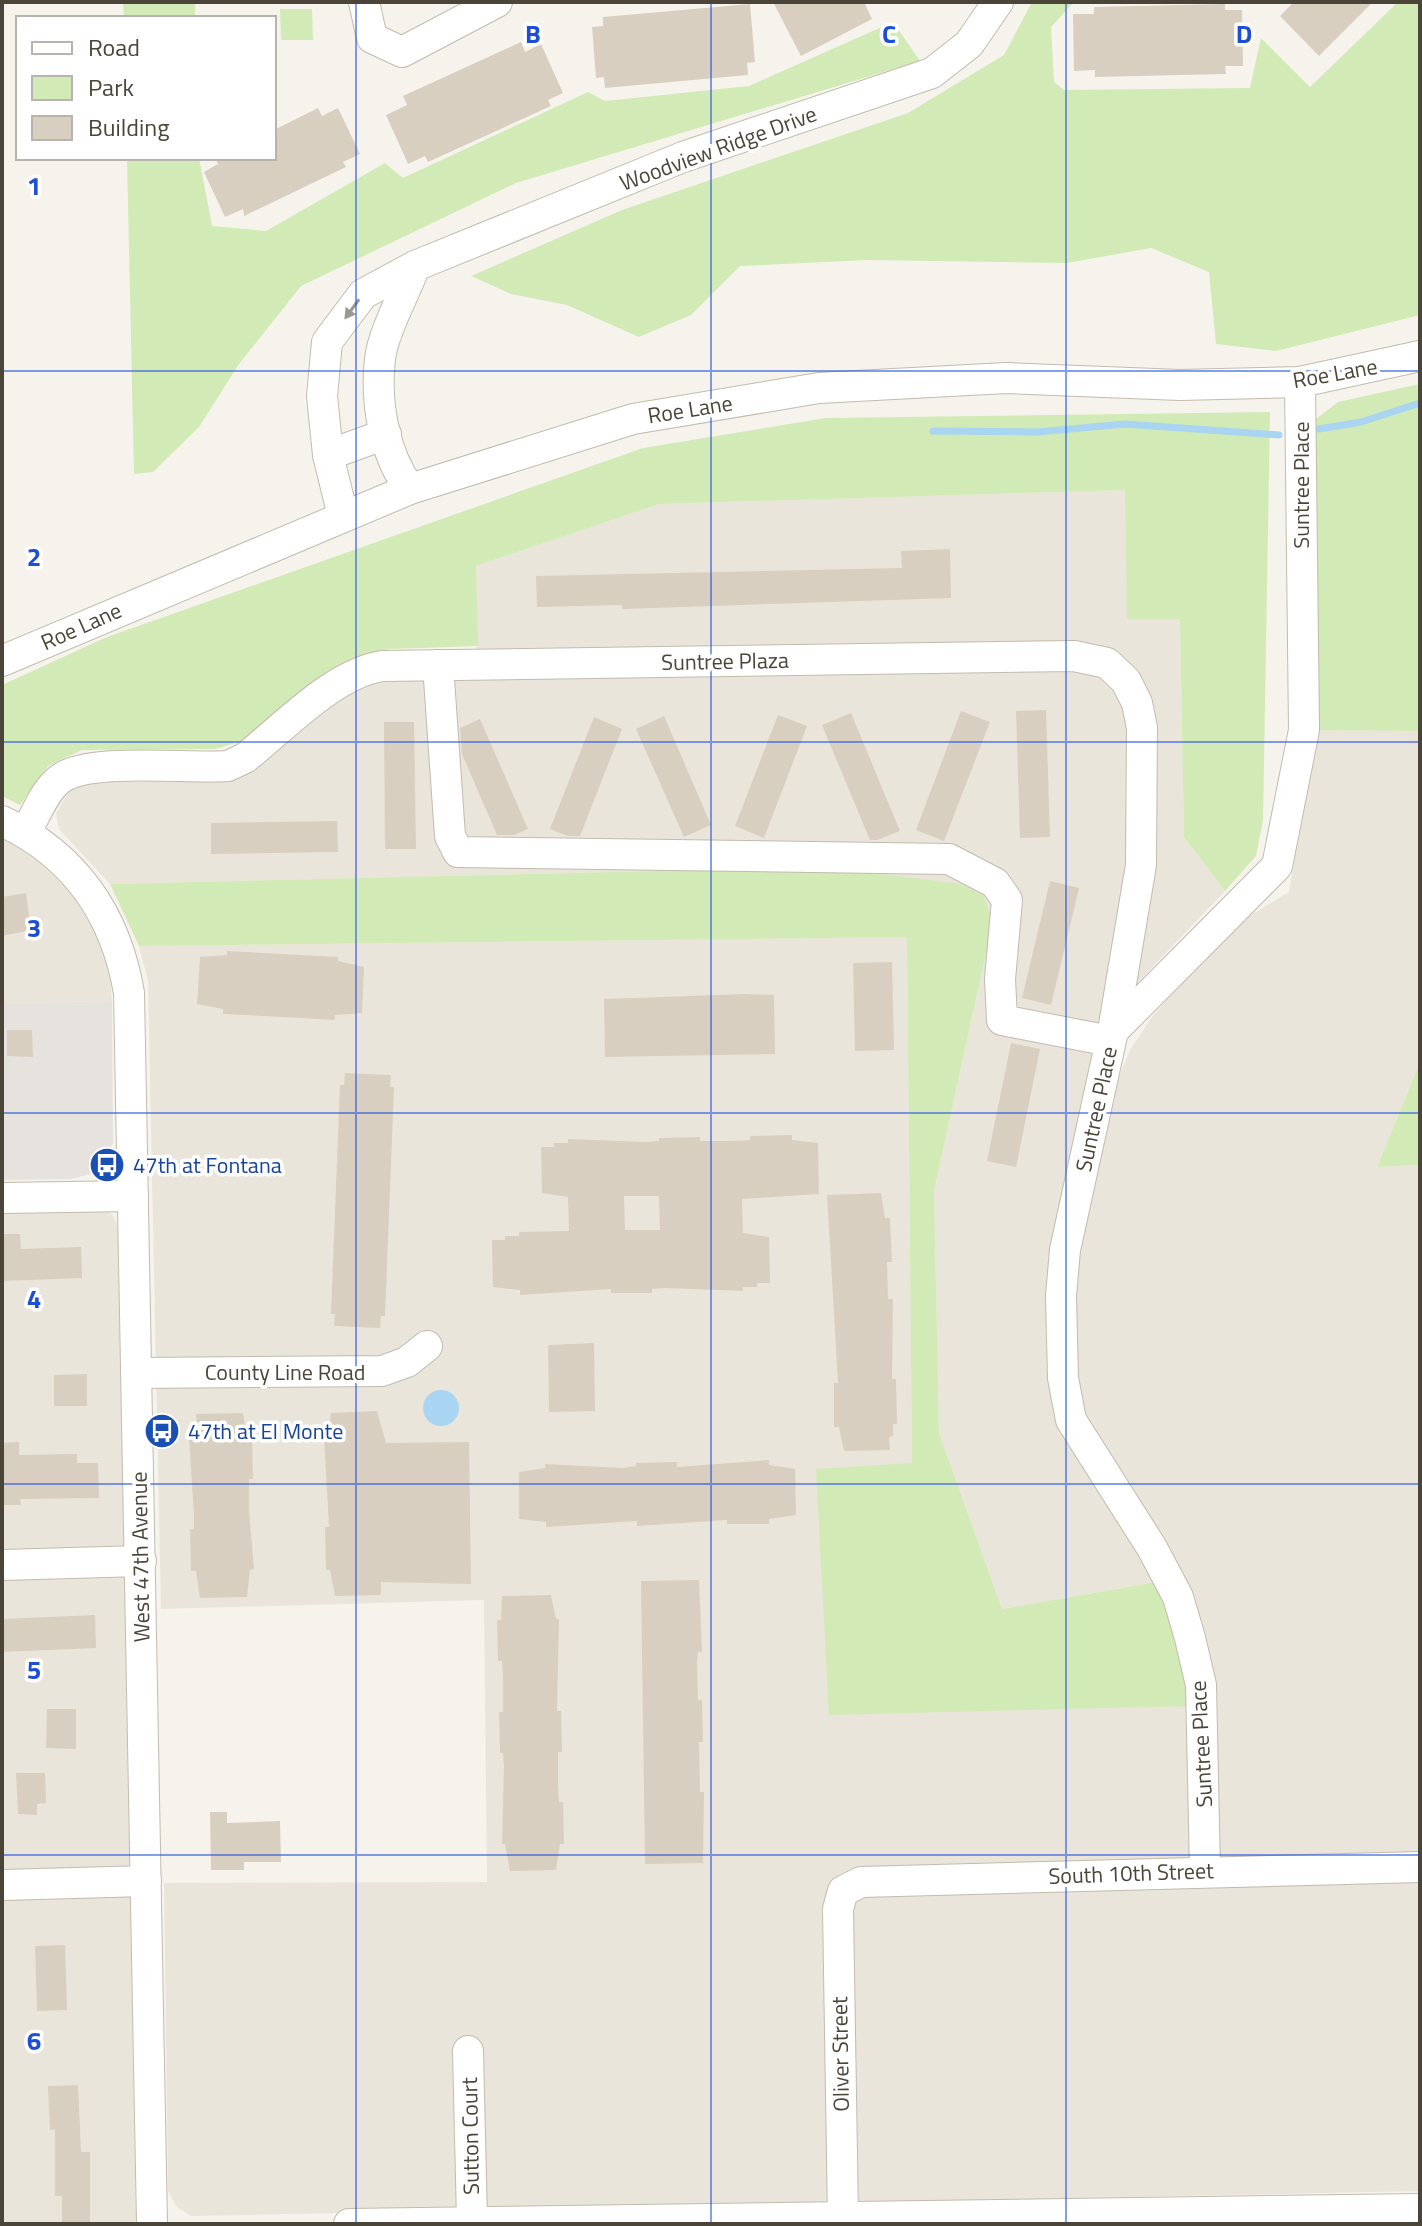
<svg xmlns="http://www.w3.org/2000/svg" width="1422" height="2226" font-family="'Titillium Web',sans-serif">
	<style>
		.residential { fill: #eae5da }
		.industrial { fill: #e6e2dd }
		.green { fill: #d2eab5 }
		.water { fill: #a9d4f2 }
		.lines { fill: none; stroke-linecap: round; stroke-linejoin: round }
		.stream { stroke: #a9d4f2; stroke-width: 7 }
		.building { fill: #d8cfc1; fill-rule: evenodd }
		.minor-casing { stroke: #c2bbae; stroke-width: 32 }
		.minor { stroke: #fff; stroke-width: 30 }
		.oneway { fill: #9c9892 }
		.grid { fill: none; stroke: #1d4ed8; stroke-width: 2; stroke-opacity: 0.55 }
		.labels { text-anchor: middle; stroke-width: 7; stroke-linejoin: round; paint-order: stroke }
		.street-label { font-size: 22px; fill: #4b4439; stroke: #fff }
		.transit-label { font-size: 22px; fill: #164399; stroke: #fff; text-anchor: start }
		.grid-label { font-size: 26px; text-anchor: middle; font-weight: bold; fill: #1d4ed8; stroke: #fff; stroke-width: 7; stroke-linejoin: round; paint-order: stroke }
	</style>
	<rect width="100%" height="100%" fill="#f6f3ec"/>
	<g class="residential">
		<polygon points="1126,490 1127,619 1180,618 1184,837 1225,891 1101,1021 1110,1099 1130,1050 1152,1017 1228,929 1289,892 1315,730 1420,731 1420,1062 1377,1167 1420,1165 1420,2191 191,2216 176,2206 168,2191 164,1883 487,1882 484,1600 161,1609 148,981 139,946 907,937 912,1463 829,1714 1155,1582 1002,1609 939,1433 934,1191 993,921 826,867 110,884 59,829 56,813 70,790 87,782 194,781 354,684 378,674 477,675 476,566 659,504"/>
		<polygon points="2,835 16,841 61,877 91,917 109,961 112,1001 2,1003"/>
		<polygon points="99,1207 112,1214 118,1227 136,2224 2,2224 2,1209"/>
	</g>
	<polygon class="industrial" points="112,1001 113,1143 98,1172 71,1179 2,1180 2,1003"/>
	<g class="green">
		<polygon points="123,2 195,2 195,18 124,18"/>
		<polygon points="1032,2 1074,2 1051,27 1054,82 1064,90 1250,88 1261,38 1310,87 1398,2 1420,2 1420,315 1276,351 1216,344 1209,272 1151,248 1067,263 868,260 740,266 691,315 639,337 567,305 511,294 471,276 622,210 908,113 1004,55"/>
		<polygon points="280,9 312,9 313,40 281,40"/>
		<polygon points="893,22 920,61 516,183 301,286 239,364 199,427 153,472 134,474 127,158 199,158 212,226 266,231 385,163 403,178 588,92 605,101 749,86"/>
		<polygon points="1420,384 1420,731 1315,730 1316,419 1338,402"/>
		<polygon points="1270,412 1263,820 1256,856 1225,891 1184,837 1180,619 1127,619 1125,490 659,504 476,566 478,646 390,649 353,658 245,740 215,749 82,750 48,766 20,805 2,796 2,685 107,637 643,448 826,418"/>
		<path d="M826,867l135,17 22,12 10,25 -59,270 5,242 63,176 154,-27c18,40 26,80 32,124l-359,9 -13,-246 96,-6 -5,-526 -768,9 -29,-62z"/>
		<polygon points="1420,1062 1420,1165 1377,1167"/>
	</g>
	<circle class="water" cx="441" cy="1408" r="18"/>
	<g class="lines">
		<g class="stream">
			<polyline points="1319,429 1361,422 1420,403"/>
			<polyline points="933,431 1038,432 1125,424 1279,435"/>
		</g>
	</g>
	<g class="building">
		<polygon points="773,2 864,2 872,19 801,56"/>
		<polygon points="1294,2 1373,2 1319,56 1280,16"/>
		<polygon points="750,4 755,62 747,63 748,75 605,88 604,77 596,78 592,27 603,26 603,17"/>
		<polygon points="1225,4 1225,10 1242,10 1243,66 1225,66 1226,74 1095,77 1095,70 1074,71 1073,14 1094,14 1094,7"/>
		<polygon points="521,42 525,52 541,44 563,93 548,100 551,106 428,162 425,156 408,164 386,115 407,105 403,96"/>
		<polygon points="318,108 322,116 338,108 360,154 343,162 346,167 244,216 243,209 225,217 204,172 218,164 215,158 274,158 274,130"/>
		<polygon points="950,549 951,598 622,609 622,605 537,607 536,576 902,568 901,551"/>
		<polygon points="1046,710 1050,837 1020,838 1016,711"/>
		<polygon points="961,711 990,722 944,841 916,830"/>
		<polygon points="851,713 900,831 877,840 870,840 822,725"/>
		<polygon points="778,715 807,726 764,838 735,826"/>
		<polygon points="664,716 711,825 684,837 636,729"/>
		<polygon points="594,717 622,729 580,836 568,836 550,829"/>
		<polygon points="480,719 528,829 514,835 497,835 462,754 460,728"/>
		<polygon points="384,722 414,722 416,849 385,849"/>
		<polygon points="337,821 338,852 211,854 211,823"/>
		<polygon points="1050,881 1079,888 1051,1005 1022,998"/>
		<polygon points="26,893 31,930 2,936 2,897"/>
		<polygon points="227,951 338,957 338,961 364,967 362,1013 335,1015 335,1020 264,1016 223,1014 223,1009 197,1004 200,957 227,955"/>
		<polygon points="892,962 894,1050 855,1051 853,963"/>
		<polygon points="745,994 774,995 775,1054 605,1057 604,999"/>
		<polygon points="7,1030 32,1030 33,1057 7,1056"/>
		<polygon points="1011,1043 1040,1049 1016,1167 987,1161"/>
		<polygon points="345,1073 391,1075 390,1087 394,1087 385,1316 381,1316 380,1328 334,1326 335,1314 331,1314 340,1085 344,1085"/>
		<path d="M792,1135v5l26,3 1,51 -77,5 1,34 26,4 1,46h-13v4h-14v4l-78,-3 -13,1v4h-41v-4l-91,6v-5l-27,-3 -1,-47h13v-4h14v-4l50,-1 -1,-34 -26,-4 -1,-46h13v-4h14v-4l78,3 13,-1v-3l41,-1v4h35l15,-1v-4zM624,1196h35l1,34h-35z"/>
		<polygon points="881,1193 885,1218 890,1218 892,1262 887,1262 888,1299 893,1299 892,1379 896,1379 897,1424 893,1424 893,1436 889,1437 890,1450 844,1451 839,1427 834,1427 834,1383 838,1383 827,1195"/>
		<polygon points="2,1234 20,1234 21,1249 81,1247 82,1278 2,1281"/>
		<polygon points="594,1343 595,1411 549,1412 548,1345"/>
		<polygon points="87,1374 87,1406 54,1406 54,1375"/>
		<polygon points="377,1411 386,1443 469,1442 471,1584 381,1582 381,1595 335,1596 330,1570 326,1570 325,1527 329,1527 324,1436 328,1436 331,1413"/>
		<polygon points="243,1413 247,1437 252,1437 253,1479 249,1479 249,1510 254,1569 250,1570 247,1597 200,1598 196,1571 191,1571 190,1529 194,1529 194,1515 189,1438 193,1438 193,1424 197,1424 196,1414"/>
		<polygon points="19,1442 19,1455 77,1454 77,1463 98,1463 99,1498 20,1499 21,1505 2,1505 2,1443"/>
		<polygon points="769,1460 769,1465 795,1469 796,1515 769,1519 769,1524 727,1524 727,1520 637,1526 637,1521 546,1527 546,1522 519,1519 519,1472 545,1468 545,1464 623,1468 636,1466 636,1463 677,1462 677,1467"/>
		<polygon points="699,1580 702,1652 698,1652 697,1664 698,1700 702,1700 703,1742 699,1742 700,1792 704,1792 703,1863 645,1864 641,1581"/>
		<polygon points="551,1595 556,1619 559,1619 557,1711 561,1711 562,1752 558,1752 558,1788 559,1802 563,1802 564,1844 560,1844 556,1870 510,1871 505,1844 502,1844 504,1767 503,1753 500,1753 499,1712 503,1712 503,1676 502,1661 498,1661 497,1620 501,1620 502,1596"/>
		<polygon points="95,1615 96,1648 2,1652 2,1619"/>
		<polygon points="47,1709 76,1709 76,1749 46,1748"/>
		<polygon points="16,1773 45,1773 46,1803 37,1804 37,1815 18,1814"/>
		<polygon points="210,1812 227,1812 227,1823 280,1821 281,1862 244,1862 244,1870 211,1870"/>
		<polygon points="65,1945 67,2010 37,2011 35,1946"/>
		<polygon points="78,2085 81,2152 90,2152 90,2224 62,2224 62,2196 55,2196 55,2129 50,2130 48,2086"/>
	</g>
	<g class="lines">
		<defs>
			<g id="minor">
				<polyline points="364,2 372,38 402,52 497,2"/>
				<polyline points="328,455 386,434"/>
				<path d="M410,489c-26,-35 -35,-86 -30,-130 3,-27 25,-66 35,-93"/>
				<polyline points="343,516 328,455 322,396 327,342 363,294 415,266 683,157 932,73 969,44 998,2"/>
				<polyline points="2,661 410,489 633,419 819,388 1006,378 1180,385 1300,382 1420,356"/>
				<polyline points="438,665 450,836 458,852 949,859 995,883 1007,900 1000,979 1002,1020 1110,1041"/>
				<path d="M2,821c73,34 114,94 127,172l23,1231"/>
				<path d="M26,832c9,-16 19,-42 34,-53 28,-22 129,-10 168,-13l17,-8c39,-31 88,-84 137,-92l692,-10 33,7 19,18 11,22 5,25 -1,137 -28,166"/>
				<polyline points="2,1198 133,1196"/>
				<polyline points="136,1373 382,1371 407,1362 427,1346"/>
				<polyline points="2,1565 141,1561"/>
				<polyline points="1205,1871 1201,1685 1190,1638 1178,1597 1152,1548 1071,1420 1063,1378 1061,1296 1065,1250 1113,1031 1277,866 1304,730 1300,382"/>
				<polyline points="2,1885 146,1881"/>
				<polyline points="468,2051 472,2221"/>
				<polyline points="843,2218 838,1909 843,1891 861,1882 1420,1867"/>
				<polyline points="349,2224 1420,2209"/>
			</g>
		</defs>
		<use href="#minor" class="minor-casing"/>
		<use href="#minor" class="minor"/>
	</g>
	<defs><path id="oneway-solid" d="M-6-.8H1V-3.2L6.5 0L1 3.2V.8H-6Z" transform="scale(2)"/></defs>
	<use class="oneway" href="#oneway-solid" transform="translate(352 309) rotate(126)"/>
	<path class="grid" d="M356,2v2222M711,2v2222M1066,2v2222M2,371h1418M2,742h1418M2,1113h1418M2,1484h1418M2,1855h1418"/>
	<defs>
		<symbol id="bus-disc" viewBox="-11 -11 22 22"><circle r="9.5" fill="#1a4fb4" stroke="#fff"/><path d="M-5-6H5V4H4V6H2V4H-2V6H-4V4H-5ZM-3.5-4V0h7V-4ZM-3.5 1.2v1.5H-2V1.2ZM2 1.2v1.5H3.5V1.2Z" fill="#fff"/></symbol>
	</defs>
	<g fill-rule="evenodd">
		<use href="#bus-disc" x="87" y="1145" width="40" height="40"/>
		<use href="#bus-disc" x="142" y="1411" width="40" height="40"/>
	</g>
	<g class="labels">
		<g class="street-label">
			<text transform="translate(718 148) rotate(-20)" y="8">Woodview Ridge Drive</text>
			<text transform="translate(1335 373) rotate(-10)" y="8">Roe Lane</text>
			<text transform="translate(690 409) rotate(-9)" y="8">Roe Lane</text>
			<text transform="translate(1301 485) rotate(-90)" y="8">Suntree Place</text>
			<text transform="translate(81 626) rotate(-24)" y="8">Roe Lane</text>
			<text transform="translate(725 661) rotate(-1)" y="8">Suntree Plaza</text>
			<text transform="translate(1096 1109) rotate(-78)" y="8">Suntree Place</text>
			<text x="285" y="1380">County Line Road</text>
			<text transform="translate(140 1557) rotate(-91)" y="8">West 47th Avenue</text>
			<text transform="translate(1201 1744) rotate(-93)" y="8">Suntree Place</text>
			<text transform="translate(1131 1873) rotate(-2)" y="8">South 10th Street</text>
			<text transform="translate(840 2054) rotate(-91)" y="8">Oliver Street</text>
			<text transform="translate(470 2136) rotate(-91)" y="8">Sutton Court</text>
		</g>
		<g class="transit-label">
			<text x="133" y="1173">47th at Fontana</text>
			<text x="188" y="1439">47th at El Monte</text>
		</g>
	</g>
	<g class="grid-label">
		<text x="533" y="43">B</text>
		<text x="889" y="43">C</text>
		<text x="1244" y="43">D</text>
		<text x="34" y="195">1</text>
		<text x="34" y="566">2</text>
		<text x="34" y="937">3</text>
		<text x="34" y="1308">4</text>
		<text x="34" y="1679">5</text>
		<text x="34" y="2050">6</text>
	</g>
	<rect width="1422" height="2226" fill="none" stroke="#4b4439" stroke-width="8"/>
	<rect x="16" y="16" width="260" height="144" fill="#ffffff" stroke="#b7b4b0" stroke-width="2"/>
	<rect x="32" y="42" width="40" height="12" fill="#ffffff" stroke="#b7b4b0" stroke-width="2"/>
	<text x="88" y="56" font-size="24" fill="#4b4439">Road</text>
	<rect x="32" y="76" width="40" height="24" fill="#d2eab5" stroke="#b7b4b0" stroke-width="2"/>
	<text x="88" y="96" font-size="24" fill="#4b4439">Park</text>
	<rect x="32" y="116" width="40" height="24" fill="#d8cfc1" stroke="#b7b4b0" stroke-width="2"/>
	<text x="88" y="136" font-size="24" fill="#4b4439">Building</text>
</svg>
